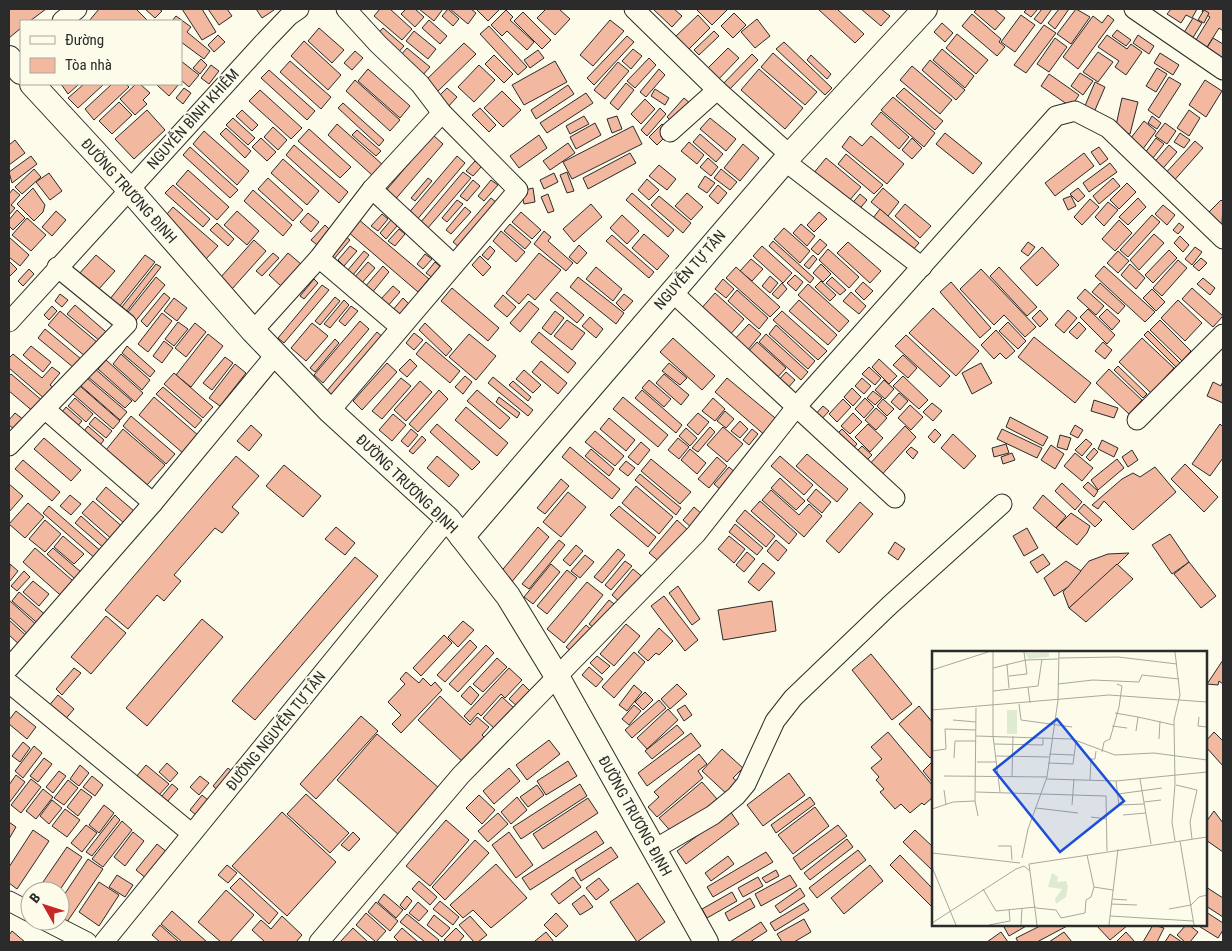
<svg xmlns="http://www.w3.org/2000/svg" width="1232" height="951" font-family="'Roboto Condensed',sans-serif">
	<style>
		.building { fill: #f2b8a0; stroke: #2b2b2b }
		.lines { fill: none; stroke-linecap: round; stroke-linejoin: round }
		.minor-casing { stroke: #2b2b2b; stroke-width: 21 }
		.tertiary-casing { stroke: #2b2b2b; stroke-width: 26 }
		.minor { stroke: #fdfbea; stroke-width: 19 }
		.tertiary { stroke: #fdfbea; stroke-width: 24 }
		.labels { text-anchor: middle; stroke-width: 4; stroke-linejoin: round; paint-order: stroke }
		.street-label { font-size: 15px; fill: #2b2b2b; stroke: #fdfbea }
		.inset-road { fill: none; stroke: #a9a89e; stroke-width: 1 }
		.view { fill: #1d4ed8; fill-opacity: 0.15; stroke: #1d4ed8; stroke-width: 2.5 }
		.inset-edge { fill: none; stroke: #2b2b2b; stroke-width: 2.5 }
	</style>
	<rect width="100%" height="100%" fill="#fdfbea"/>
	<g class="building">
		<polygon points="9,9 46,9 30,21 21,21 21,28 9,38"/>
		<polygon points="99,9 136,9 148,21 89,21"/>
		<polygon points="145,9 159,9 162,11 155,18"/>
		<polygon points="182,9 202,9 216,32 202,40"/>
		<polygon points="208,9 227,9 232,16 219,25"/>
		<polygon points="256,9 274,9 274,10 262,18"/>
		<polygon points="380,9 390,9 412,29 402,40 374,16"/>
		<polygon points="406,9 415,9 424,17 415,27 401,14"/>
		<polygon points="419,9 443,9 434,21"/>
		<polygon points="448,9 459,19 453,26 442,16"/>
		<polygon points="450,9 471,9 476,13 468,24"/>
		<polygon points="476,9 500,9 488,21"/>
		<polygon points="546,9 559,9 570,19 555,35 537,18"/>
		<polygon points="653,9 674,9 682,16 672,27"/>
		<polygon points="696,9 728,9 712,25"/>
		<polygon points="818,9 837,9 864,34 855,43"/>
		<polygon points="861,9 881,9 890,16 881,26"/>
		<polygon points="977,9 994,9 1005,18 995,30 974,12"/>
		<polygon points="1027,9 1038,9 1031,17 1024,12"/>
		<polygon points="1042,9 1052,9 1041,24 1034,19"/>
		<polygon points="1059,9 1069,9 1055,29 1048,23"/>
		<polygon points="1076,9 1090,17 1071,44 1057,34"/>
		<polygon points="1171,9 1197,9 1192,18 1186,15 1181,23 1167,14"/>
		<polygon points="1203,9 1223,9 1223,31 1219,28 1202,55 1191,48 1210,17 1202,12"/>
		<polygon points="506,10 513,17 510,20 534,42 527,50 507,31 502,36 491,25"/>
		<polygon points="1204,10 1209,13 1204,23 1198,20"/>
		<polygon points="523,12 551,40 542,49 514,21"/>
		<polygon points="734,13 746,25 733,38 721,26"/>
		<polygon points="972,14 1001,39 999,42 1005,47 997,56 962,26"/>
		<polygon points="698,15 710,28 687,51 674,38"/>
		<polygon points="1021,15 1035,25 1015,52 1001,42"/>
		<polygon points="1108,15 1114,20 1078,69 1063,57 1093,16 1102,23"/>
		<polygon points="176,16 191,27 187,32 210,51 204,59 181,42 181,21 172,21"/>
		<polygon points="1193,18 1202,23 1189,44 1180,39"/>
		<polygon points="757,19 770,36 755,48 741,32"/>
		<polygon points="429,20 447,36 440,44 422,28"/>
		<polygon points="610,20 624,31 593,66 580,55"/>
		<polygon points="942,23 953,33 945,42 934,32"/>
		<polygon points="1044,25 1056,33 1026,73 1014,65"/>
		<polygon points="489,26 527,67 518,75 480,34"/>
		<polygon points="319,28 344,50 332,63 308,41"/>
		<polygon points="383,28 404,46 396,55 375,37"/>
		<polygon points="1117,30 1131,40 1126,46 1112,36"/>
		<polygon points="414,31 436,49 428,59 406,41"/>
		<polygon points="714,31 719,36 699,55 694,50"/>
		<polygon points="957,34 988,60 976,74 946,48"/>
		<polygon points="218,35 225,42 214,52 208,45"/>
		<polygon points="1107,35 1127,49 1131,44 1142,52 1126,75 1115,67 1119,61 1098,47"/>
		<polygon points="1138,35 1154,46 1149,54 1133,43"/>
		<polygon points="627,36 634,42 594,85 587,78"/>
		<polygon points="1055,38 1067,47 1049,72 1037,64"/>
		<polygon points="1213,38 1223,44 1223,63 1205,51"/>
		<polygon points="304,41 341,75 328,90 291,56"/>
		<polygon points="784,42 832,88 825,95 776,49"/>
		<polygon points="464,43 476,54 436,93 424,82"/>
		<polygon points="407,48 430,67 422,76 400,56"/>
		<polygon points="728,48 739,58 714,84 703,73"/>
		<polygon points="633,49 642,56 631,69 622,61"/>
		<polygon points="942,49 974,76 965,88 933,60"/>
		<polygon points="538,50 544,58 530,68 524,60"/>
		<polygon points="355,51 363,58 352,70 344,63"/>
		<polygon points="1098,52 1113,62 1098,82 1083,72"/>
		<polygon points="773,53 817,92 805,105 761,67"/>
		<polygon points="1160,53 1179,65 1173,75 1154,63"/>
		<polygon points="752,54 758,60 726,93 720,87"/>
		<polygon points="494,55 513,74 504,83 485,64"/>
		<polygon points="811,55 831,74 827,79 807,60"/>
		<polygon points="649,58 656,65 635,88 627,81"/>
		<polygon points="201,59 207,65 200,74 193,68"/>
		<polygon points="930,60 965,90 956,100 922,70"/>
		<polygon points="181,61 199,75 189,87 181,80"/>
		<polygon points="290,61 331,97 321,109 280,72"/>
		<polygon points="555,61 567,82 524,105 512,85"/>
		<polygon points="618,62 629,71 605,99 594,90"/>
		<polygon points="211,65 219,71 209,84 201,78"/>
		<polygon points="479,65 495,80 474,102 458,87"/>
		<polygon points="912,66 952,100 940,114 900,80"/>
		<polygon points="1157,68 1167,74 1156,92 1146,86"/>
		<polygon points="368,69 410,106 400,118 358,81"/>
		<polygon points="659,69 665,75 646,97 640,92"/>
		<polygon points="759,69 803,108 785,129 741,90"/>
		<polygon points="269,70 315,111 307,120 261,78"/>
		<polygon points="1080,73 1093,81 1083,95 1071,86"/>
		<polygon points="1049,74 1079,95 1071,107 1041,86"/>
		<polygon points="1169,77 1181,84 1159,118 1148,110"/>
		<polygon points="355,80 400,120 390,131 346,91"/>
		<polygon points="1205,80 1222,91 1206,117 1189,105"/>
		<polygon points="1095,82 1105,87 1092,117 1082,113"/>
		<polygon points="626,83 634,90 618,110 610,103"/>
		<polygon points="61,84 79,84 68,94"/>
		<polygon points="84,84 104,84 78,108 68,98"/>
		<polygon points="112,84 126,84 129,87 94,120 85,109"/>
		<polygon points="136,84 140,84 150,93 143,100 147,104 135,115 120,99"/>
		<polygon points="159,84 179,84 169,96 157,85"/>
		<polygon points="568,85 574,94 536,119 531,110"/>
		<polygon points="184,88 191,93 183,104 176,98"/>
		<polygon points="447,88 457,97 447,108 437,98"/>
		<polygon points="904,88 943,121 935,130 896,96"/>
		<polygon points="655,89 669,98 665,105 651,96"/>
		<polygon points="260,90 302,128 291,139 249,101"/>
		<polygon points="502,91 521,110 503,127 484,108"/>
		<polygon points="586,93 593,103 547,133 540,123"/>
		<polygon points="893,97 935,133 924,147 881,110"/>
		<polygon points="684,98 691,104 674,124 667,117"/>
		<polygon points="1122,98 1138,102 1130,134 1115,130"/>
		<polygon points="645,99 655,109 641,124 631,114"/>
		<polygon points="119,102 132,115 112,134 99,121"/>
		<polygon points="343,103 384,140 379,146 338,108"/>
		<polygon points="480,108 496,125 489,132 472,115"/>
		<polygon points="660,108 666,114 647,136 641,130"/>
		<polygon points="147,110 165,130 134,159 115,139"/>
		<polygon points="242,110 258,125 252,131 236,116"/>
		<polygon points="1189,110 1200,118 1189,136 1177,128"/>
		<polygon points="881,112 909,137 899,149 871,124"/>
		<polygon points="584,116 589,124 570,134 566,126"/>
		<polygon points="617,116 622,129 612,133 607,119"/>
		<polygon points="1152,116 1161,123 1157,129 1148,123"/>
		<polygon points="233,118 255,138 248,145 226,125"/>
		<polygon points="710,118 736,139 726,151 700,129"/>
		<polygon points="1144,121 1156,131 1140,153 1127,143"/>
		<polygon points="595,123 601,135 576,149 570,137"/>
		<polygon points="1165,123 1176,131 1167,144 1155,136"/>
		<polygon points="337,124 383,165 373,176 328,135"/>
		<polygon points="662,124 670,132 657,145 649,137"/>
		<polygon points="633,126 642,144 572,179 563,162"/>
		<polygon points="273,127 287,140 278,150 264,137"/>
		<polygon points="226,128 251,151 245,158 220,134"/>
		<polygon points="309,129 351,167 340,178 298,141"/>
		<polygon points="357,130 381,151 376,156 352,135"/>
		<polygon points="204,131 249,171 237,185 193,144"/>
		<polygon points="945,133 982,163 973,174 936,144"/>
		<polygon points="1180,133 1190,140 1184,148 1174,142"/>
		<polygon points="700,134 723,154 716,162 693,142"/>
		<polygon points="433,135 443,144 393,202 383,194"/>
		<polygon points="539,135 547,148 519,168 510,156"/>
		<polygon points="850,136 862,146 871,136 904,164 887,184 842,147"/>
		<polygon points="261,138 276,152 267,161 252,147"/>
		<polygon points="912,138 922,148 912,159 902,150"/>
		<polygon points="1156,138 1164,144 1149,163 1142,157"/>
		<polygon points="15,140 25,153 9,165 9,145"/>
		<polygon points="1195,141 1203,148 1171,184 1163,176"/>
		<polygon points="689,142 704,155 697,164 681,151"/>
		<polygon points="568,143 575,153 550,170 543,161"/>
		<polygon points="743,144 759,158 740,181 724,168"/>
		<polygon points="294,145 348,192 339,203 286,155"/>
		<polygon points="1169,145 1177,152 1159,173 1151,166"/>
		<polygon points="190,147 238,190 230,198 183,155"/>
		<polygon points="1099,147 1108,159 1100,165 1091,152"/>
		<polygon points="630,153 636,163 588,189 583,178"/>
		<polygon points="1084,153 1094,166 1055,196 1045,183"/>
		<polygon points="846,154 883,185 874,194 838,164"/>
		<polygon points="31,156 37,164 12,183 9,172"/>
		<polygon points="457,156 465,163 415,222 407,215"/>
		<polygon points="708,158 718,167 711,176 700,167"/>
		<polygon points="826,158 861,187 848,202 813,174"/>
		<polygon points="283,159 319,191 307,205 271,173"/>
		<polygon points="475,161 482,166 473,176 466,171"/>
		<polygon points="1110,163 1117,172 1089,192 1083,183"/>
		<polygon points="659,165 676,179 667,190 649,176"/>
		<polygon points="34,169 41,177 22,194 15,187"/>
		<polygon points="721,169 737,182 730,190 714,178"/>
		<polygon points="188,170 229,207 217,220 176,184"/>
		<polygon points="463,172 471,178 427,229 420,223"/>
		<polygon points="567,172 574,191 567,193 560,175"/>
		<polygon points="49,173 62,191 50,200 36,182"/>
		<polygon points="554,173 558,182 544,189 540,180"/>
		<polygon points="705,176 715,183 707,193 698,187"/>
		<polygon points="268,178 303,210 293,221 258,189"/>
		<polygon points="428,178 432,181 415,201 411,198"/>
		<polygon points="1113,178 1120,186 1099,204 1093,196"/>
		<polygon points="647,179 659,190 649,200 638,190"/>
		<polygon points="473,180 480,186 467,201 460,196"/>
		<polygon points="491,180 498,185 484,201 478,196"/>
		<polygon points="1127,183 1136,192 1119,209 1110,200"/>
		<polygon points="173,185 210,219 203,227 165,193"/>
		<polygon points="718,185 727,193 718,204 709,196"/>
		<polygon points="33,188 45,205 43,212 34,221 17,204"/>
		<polygon points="533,188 535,202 524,204 521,191"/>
		<polygon points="883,188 899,202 888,216 871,202"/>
		<polygon points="1078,188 1085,196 1078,202 1070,194"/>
		<polygon points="13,189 20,195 11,205 15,208 9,215 9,194"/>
		<polygon points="253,190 292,225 283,236 244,201"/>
		<polygon points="632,193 674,230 668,237 626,200"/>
		<polygon points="687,193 703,207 691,220 675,206"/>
		<polygon points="548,194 554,211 548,213 541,197"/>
		<polygon points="860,194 867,200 857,212 850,206"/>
		<polygon points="659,196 691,223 683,233 651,205"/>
		<polygon points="1071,196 1076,206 1068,210 1063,199"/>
		<polygon points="491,198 497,203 459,247 453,242"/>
		<polygon points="1138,198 1146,207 1128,225 1119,217"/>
		<polygon points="1090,199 1099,207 1082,225 1074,217"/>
		<polygon points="457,200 463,204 447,222 442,218"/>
		<polygon points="1221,200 1223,202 1222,225 1209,212"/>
		<polygon points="1108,202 1118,210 1104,226 1095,217"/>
		<polygon points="591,204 602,217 574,242 563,229"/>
		<polygon points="905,204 931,226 920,238 895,216"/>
		<polygon points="1163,205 1175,215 1167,225 1155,214"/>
		<polygon points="173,207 218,246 205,260 161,221"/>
		<polygon points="465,207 471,212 451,234 446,230"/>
		<polygon points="880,209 919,243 912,251 873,218"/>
		<polygon points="17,210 25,218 13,230 9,226 9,220"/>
		<polygon points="56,211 66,220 52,236 42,227"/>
		<polygon points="237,211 259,231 247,245 224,225"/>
		<polygon points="521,212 541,230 532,239 512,222"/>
		<polygon points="819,212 827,219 814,232 807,225"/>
		<polygon points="308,213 319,222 311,232 300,222"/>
		<polygon points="382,214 388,219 378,231 371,226"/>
		<polygon points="622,215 639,231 627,244 610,228"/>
		<polygon points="1152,215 1160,222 1128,257 1120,250"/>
		<polygon points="27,218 46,235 31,251 12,235"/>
		<polygon points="358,219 429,279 418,292 347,231"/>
		<polygon points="391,220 397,226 386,239 380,233"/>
		<polygon points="1119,220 1132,233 1115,251 1102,239"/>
		<polygon points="217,223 234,239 228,246 210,230"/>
		<polygon points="1179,223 1184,227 1178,234 1173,230"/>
		<polygon points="510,224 531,242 525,249 504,231"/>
		<polygon points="801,224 815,236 807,246 793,233"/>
		<polygon points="325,225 330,230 317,245 311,240"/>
		<polygon points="784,228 810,251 800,263 774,239"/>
		<polygon points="399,229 405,234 395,246 388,241"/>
		<polygon points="501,231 525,252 516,262 493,241"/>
		<polygon points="544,231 551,237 548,241 573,263 566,271 534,244"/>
		<polygon points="644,234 669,256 657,270 632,248"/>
		<polygon points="1154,234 1164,243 1139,270 1130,260"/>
		<polygon points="612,235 654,272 649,278 606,241"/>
		<polygon points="345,236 350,240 334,259 329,255"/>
		<polygon points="1180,236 1189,245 1183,252 1174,243"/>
		<polygon points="9,237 29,255 20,266 9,257"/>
		<polygon points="820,239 827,245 818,255 811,249"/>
		<polygon points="254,240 266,251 232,289 220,278"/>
		<polygon points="773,241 814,278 810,283 769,246"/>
		<polygon points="848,242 881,271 870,283 837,253"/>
		<polygon points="1028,242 1035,247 1028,256 1021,251"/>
		<polygon points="579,245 587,253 577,264 569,257"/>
		<polygon points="350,246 357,251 344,266 338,260"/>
		<polygon points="490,246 495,251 488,260 482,255"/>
		<polygon points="762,246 792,273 783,283 753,256"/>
		<polygon points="1042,247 1059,265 1037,286 1020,268"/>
		<polygon points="1195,247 1202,252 1192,265 1185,259"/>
		<polygon points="828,249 859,277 849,288 819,260"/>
		<polygon points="1169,250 1177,258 1153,283 1145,275"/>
		<polygon points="364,251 369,255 353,275 347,271"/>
		<polygon points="1118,251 1129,261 1118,273 1107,263"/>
		<polygon points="273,253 279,258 262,276 256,271"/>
		<polygon points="288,253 301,264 281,286 269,275"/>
		<polygon points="539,253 561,270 535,300 528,294 519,304 506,293"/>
		<polygon points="425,254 432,259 423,269 417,264"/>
		<polygon points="96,255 115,271 98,290 79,274"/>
		<polygon points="145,255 155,262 119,307 110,299"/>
		<polygon points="813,255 817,259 809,269 804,265"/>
		<polygon points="480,256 491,267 483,276 472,265"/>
		<polygon points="1201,258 1207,263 1199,271 1193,266"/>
		<polygon points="751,259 763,269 752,281 740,271"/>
		<polygon points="1178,260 1187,268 1162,296 1153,288"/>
		<polygon points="9,261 17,269 9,277"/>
		<polygon points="368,262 375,268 361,284 353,279"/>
		<polygon points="435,262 443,269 434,279 426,273"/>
		<polygon points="156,264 161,267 126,312 121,308"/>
		<polygon points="821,264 831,274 823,282 813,273"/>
		<polygon points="1130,264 1145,278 1136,289 1121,275"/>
		<polygon points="383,266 389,272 371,294 364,288"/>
		<polygon points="1104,266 1155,312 1145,322 1095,276"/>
		<polygon points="596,267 622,289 613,301 586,279"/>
		<polygon points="736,267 780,307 770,317 726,278"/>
		<polygon points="999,267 1037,307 1027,316 990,276"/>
		<polygon points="29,269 34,274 23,286 18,281"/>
		<polygon points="981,269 1036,327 1025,337 1004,315 994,325 960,289"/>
		<polygon points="795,275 803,282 796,291 787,283"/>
		<polygon points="770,276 778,283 770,293 762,286"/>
		<polygon points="156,277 165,285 133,324 124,317"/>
		<polygon points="578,277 624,313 616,324 570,287"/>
		<polygon points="832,277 846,290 840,295 826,283"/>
		<polygon points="1203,278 1215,288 1210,295 1197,284"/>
		<polygon points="314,279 318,283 304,299 300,296"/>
		<polygon points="723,279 734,289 726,298 715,289"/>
		<polygon points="821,281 836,295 830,301 815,287"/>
		<polygon points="863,282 873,291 864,300 855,291"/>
		<polygon points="951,282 991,328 980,338 940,292"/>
		<polygon points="782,283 787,289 778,299 772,294"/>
		<polygon points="1100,283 1125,306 1118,314 1092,292"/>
		<polygon points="808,284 849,321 839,332 798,295"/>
		<polygon points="322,285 329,290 284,343 278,338"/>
		<polygon points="393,286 400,292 387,307 379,301"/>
		<polygon points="452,288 499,328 488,341 441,301"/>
		<polygon points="1192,288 1223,316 1213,327 1182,299"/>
		<polygon points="1085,289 1104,306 1096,315 1077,298"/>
		<polygon points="1152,289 1165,302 1156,311 1143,298"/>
		<polygon points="737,290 768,318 759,329 728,301"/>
		<polygon points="557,292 584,315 577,323 550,300"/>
		<polygon points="851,292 866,306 859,314 843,301"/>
		<polygon points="164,293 170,298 147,327 141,321"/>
		<polygon points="715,293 744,319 728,337 699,311"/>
		<polygon points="60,294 68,300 62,307 55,301"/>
		<polygon points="624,294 633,301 624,311 616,303"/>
		<polygon points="503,295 516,307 507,317 494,306"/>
		<polygon points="335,297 340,301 320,325 315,321"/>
		<polygon points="174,298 187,308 177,321 164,311"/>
		<polygon points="403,298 410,305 399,318 391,312"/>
		<polygon points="344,300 349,305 330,328 324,324"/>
		<polygon points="799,300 837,335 828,345 789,311"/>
		<polygon points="1178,300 1202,323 1185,341 1161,318"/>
		<polygon points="529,301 539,309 520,332 510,323"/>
		<polygon points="75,305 112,337 105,345 67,314"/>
		<polygon points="52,306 57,311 49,320 44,315"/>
		<polygon points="351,306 358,311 345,326 339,321"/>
		<polygon points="933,308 979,351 956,376 909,333"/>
		<polygon points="1088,309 1115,335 1107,344 1080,317"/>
		<polygon points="1107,309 1120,321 1112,330 1099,317"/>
		<polygon points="1040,310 1048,319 1040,327 1032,318"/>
		<polygon points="1068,310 1077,318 1064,333 1055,325"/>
		<polygon points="60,311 98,343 86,357 48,325"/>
		<polygon points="555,311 564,318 551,335 542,328"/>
		<polygon points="782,311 827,351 818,360 773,320"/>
		<polygon points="162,313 172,321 148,352 138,344"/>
		<polygon points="590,317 603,329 596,338 582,326"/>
		<polygon points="567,320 585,333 572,350 554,336"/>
		<polygon points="1160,320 1191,351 1182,361 1150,330"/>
		<polygon points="360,321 369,329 323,383 314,375"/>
		<polygon points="178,322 188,329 174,346 165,339"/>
		<polygon points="1008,322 1026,341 1018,349 999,331"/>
		<polygon points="1079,322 1086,329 1077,339 1069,332"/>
		<polygon points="195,323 206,332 186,357 175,348"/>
		<polygon points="312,323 328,336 306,361 291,348"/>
		<polygon points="425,323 452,349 446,356 419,330"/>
		<polygon points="749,324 761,334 746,352 733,341"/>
		<polygon points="776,325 815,361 808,369 769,334"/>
		<polygon points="45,329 81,359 74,368 38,338"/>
		<polygon points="996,330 1015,351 1006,359 1000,353 994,359 981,345"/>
		<polygon points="1148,331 1180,363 1176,367 1144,335"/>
		<polygon points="377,332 385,339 333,399 325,393"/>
		<polygon points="539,332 576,363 568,373 531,342"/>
		<polygon points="414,333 423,340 414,350 406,343"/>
		<polygon points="208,334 223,346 191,387 176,375"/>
		<polygon points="469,334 496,356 476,380 449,357"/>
		<polygon points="766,334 808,372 801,380 759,342"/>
		<polygon points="906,335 950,376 940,387 895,346"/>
		<polygon points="1034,337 1091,383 1075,403 1018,357"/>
		<polygon points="673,338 715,376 702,390 660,352"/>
		<polygon points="1142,338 1174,368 1151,393 1119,362"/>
		<polygon points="335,339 339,343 315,372 310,368"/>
		<polygon points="164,341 173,348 162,363 153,356"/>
		<polygon points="426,342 460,371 450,383 416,354"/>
		<polygon points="757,342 786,368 775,380 746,354"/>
		<polygon points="1103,342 1112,350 1105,359 1095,351"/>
		<polygon points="31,346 51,362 43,372 23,355"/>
		<polygon points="127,346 155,371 150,377 122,353"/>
		<polygon points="13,354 42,378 52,367 60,373 50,385 55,389 46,400 9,368 9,358"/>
		<polygon points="121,354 150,380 142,390 113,364"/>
		<polygon points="903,355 917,368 908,378 893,365"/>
		<polygon points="225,357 233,363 212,390 203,383"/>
		<polygon points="410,359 417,366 407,377 399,370"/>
		<polygon points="879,359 897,376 889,384 872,367"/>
		<polygon points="106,360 143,393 135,402 98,369"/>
		<polygon points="541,361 567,383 558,394 532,372"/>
		<polygon points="387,363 397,372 362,410 353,401"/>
		<polygon points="669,363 687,378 680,385 662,371"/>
		<polygon points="981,363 992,383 972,394 962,373"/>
		<polygon points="235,364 246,373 220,406 209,398"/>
		<polygon points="1118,366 1147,394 1143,398 1114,370"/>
		<polygon points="869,367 881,378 875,385 862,374"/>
		<polygon points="94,368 132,401 125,408 87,376"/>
		<polygon points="1109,369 1142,400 1129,414 1096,383"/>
		<polygon points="524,370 541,385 533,393 516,379"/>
		<polygon points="786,372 795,380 786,390 777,382"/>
		<polygon points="174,373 213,407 203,418 164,384"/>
		<polygon points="11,374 44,402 35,413 9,391 9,376"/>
		<polygon points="664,374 689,395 681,405 656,383"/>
		<polygon points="465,376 472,382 463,394 455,387"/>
		<polygon points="903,376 928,400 919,409 893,386"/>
		<polygon points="493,377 533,410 528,416 488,383"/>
		<polygon points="87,378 127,412 120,420 80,385"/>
		<polygon points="401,378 411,386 382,419 372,411"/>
		<polygon points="727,378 780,422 767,437 715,392"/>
		<polygon points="862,378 871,386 864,394 855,386"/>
		<polygon points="649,380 671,399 664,407 642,388"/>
		<polygon points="884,380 894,389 885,399 875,390"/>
		<polygon points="420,381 432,392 406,421 394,410"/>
		<polygon points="513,381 531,397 528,401 509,385"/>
		<polygon points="1223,381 1223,403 1207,396 1213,382 1221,386"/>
		<polygon points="80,386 120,421 113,429 73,394"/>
		<polygon points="163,387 202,420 195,428 156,394"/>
		<polygon points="852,388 861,397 853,406 844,397"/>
		<polygon points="439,390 448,399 418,432 409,424"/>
		<polygon points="477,390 510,418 500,429 467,401"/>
		<polygon points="642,390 682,425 676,433 635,398"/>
		<polygon points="873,391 882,398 875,405 867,398"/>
		<polygon points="899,393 908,401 900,410 891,402"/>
		<polygon points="154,397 199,436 184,454 139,415"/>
		<polygon points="499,397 520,413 517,418 496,402"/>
		<polygon points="623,397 668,435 658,447 613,409"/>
		<polygon points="75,398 93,414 86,422 68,406"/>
		<polygon points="713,398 725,409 715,421 702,411"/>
		<polygon points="865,398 874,407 864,418 855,409"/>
		<polygon points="843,399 851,407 837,422 829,414"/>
		<polygon points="883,399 894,409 887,416 877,406"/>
		<polygon points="1094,400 1118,408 1114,418 1091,411"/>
		<polygon points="932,403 942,411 933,421 923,412"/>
		<polygon points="910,405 923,417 911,430 898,418"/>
		<polygon points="823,406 829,411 818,423 812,418"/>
		<polygon points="66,407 82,421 74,430 58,417"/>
		<polygon points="466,407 508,443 497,456 455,420"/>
		<polygon points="876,408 887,418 876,430 865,420"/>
		<polygon points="725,411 734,419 726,428 717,421"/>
		<polygon points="15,413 29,424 21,435 9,425 9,420"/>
		<polygon points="698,413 709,422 698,435 687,425"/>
		<polygon points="853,413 862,422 850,434 841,426"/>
		<polygon points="393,414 406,425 392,441 379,430"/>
		<polygon points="131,416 175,454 166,464 123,426"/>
		<polygon points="95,417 112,431 106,438 89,424"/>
		<polygon points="1010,417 1048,437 1043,446 1006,427"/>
		<polygon points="609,418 635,440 626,451 600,429"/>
		<polygon points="740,421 748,429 740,438 731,431"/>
		<polygon points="437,424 480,462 472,470 430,432"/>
		<polygon points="868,424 883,438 870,452 855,437"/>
		<polygon points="1220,424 1223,427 1223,458 1210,476 1192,464"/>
		<polygon points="251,425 262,435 249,451 237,441"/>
		<polygon points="1075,425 1083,430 1078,438 1070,434"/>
		<polygon points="88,426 104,440 97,449 81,435"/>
		<polygon points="905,426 916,437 878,479 866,468"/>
		<polygon points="710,427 715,432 698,452 692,448"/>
		<polygon points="723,427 743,444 727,462 707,445"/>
		<polygon points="686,428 697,438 690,446 679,436"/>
		<polygon points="123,429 165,465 147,485 106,450"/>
		<polygon points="411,429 418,435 408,447 401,441"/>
		<polygon points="752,429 758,434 749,445 743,440"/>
		<polygon points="842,429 857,444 850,452 834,437"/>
		<polygon points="935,429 941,435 934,443 928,437"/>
		<polygon points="1002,429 1042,448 1037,458 997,439"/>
		<polygon points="595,431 624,456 615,466 585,442"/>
		<polygon points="953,434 976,456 964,469 941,448"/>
		<polygon points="1060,435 1071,438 1067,450 1057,447"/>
		<polygon points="422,436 426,440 413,454 409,451"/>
		<polygon points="44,438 81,470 71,481 34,449"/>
		<polygon points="678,438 689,447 679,459 668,450"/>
		<polygon points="1086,439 1092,444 1082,456 1075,450"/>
		<polygon points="1102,440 1118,448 1114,457 1098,449"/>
		<polygon points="641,442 650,450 638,465 628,457"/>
		<polygon points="1006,444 1009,453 994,457 992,448"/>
		<polygon points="1051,445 1064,454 1055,469 1041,460"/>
		<polygon points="862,446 872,455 865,462 855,453"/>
		<polygon points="570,447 620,489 612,499 562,457"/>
		<polygon points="911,447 918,452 913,459 906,452"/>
		<polygon points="1094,448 1098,452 1090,461 1086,457"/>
		<polygon points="591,449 614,469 609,476 585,456"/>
		<polygon points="690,449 706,463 697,474 681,460"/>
		<polygon points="1132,450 1138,460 1128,467 1122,457"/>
		<polygon points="1012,453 1015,460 1003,464 1001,457"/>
		<polygon points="1075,453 1093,468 1082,481 1064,466"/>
		<polygon points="807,454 848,489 837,502 796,466"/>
		<polygon points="236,456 259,476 232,507 239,513 222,533 215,528 174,575 181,581 164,601 157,595 128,629 105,610"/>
		<polygon points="437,456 459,475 449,487 427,468"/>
		<polygon points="780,456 813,485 804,495 771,466"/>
		<polygon points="717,457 727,466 709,488 698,479"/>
		<polygon points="651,459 691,492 680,504 641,471"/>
		<polygon points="1117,459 1124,468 1098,490 1091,480"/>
		<polygon points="23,460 60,492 52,501 15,469"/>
		<polygon points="626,461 635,468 628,476 619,469"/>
		<polygon points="1185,464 1218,497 1204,512 1171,479"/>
		<polygon points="284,465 321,496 303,517 266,486"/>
		<polygon points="729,467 737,474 722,491 714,484"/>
		<polygon points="1155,467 1176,492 1133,530 1104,501 1098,509 1092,505 1122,479 1133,473 1140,477"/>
		<polygon points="640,474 681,508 676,515 635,480"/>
		<polygon points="780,478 805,501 796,510 771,488"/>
		<polygon points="561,479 569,486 545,514 537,508"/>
		<polygon points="1088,482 1098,491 1094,497 1083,487"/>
		<polygon points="1062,483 1082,502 1075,510 1055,491"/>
		<polygon points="9,484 23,496 9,512"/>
		<polygon points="636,486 673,517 659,534 622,503"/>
		<polygon points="106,487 134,511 124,523 96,499"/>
		<polygon points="816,489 831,502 822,513 807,500"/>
		<polygon points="771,490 799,515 809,504 822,516 804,537 762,500"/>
		<polygon points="568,492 586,507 561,537 543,522"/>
		<polygon points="70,495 81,504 71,515 60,506"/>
		<polygon points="1043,495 1066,516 1056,528 1033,508"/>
		<polygon points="93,501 125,529 114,541 82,513"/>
		<polygon points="760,501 797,534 789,544 751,511"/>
		<polygon points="860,502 873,514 839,553 826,541"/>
		<polygon points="28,503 44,517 25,538 9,524"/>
		<polygon points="1084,504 1102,520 1095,527 1078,511"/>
		<polygon points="49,506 103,553 97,560 43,513"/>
		<polygon points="619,506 656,537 648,547 610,515"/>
		<polygon points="694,507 703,515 692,528 683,520"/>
		<polygon points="745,510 775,536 766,547 736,521"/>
		<polygon points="1071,513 1090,526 1087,533 1077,545 1056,528"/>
		<polygon points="81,516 111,543 105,549 75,523"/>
		<polygon points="45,520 61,534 45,552 29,539"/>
		<polygon points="677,520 689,531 661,563 649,553"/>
		<polygon points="735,524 763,548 757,555 729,532"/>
		<polygon points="336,527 355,543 345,555 325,539"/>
		<polygon points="538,527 549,537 510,584 499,574"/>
		<polygon points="1027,528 1038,548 1024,556 1013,536"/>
		<polygon points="1170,534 1189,562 1172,574 1152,545"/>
		<polygon points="63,536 84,554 74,564 54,547"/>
		<polygon points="729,536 745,549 734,563 718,549"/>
		<polygon points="559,540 565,545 529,589 522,584"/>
		<polygon points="776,540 787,550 778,561 767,551"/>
		<polygon points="895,542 905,549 898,560 888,553"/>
		<polygon points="576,545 583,551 570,566 563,560"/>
		<polygon points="35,548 79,586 67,601 23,562"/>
		<polygon points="53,548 81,572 75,579 47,554"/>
		<polygon points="618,549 625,555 602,583 594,577"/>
		<polygon points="747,552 755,559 744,572 736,565"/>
		<polygon points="1129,553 1107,575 1069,608 1063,592 1089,561 1108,554"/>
		<polygon points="1043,554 1050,564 1037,573 1030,562"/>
		<polygon points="585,555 594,562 580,578 571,571"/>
		<polygon points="355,557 378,576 255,720 232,701"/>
		<polygon points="625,561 632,566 611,590 605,585"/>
		<polygon points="1066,561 1081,571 1068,587 1054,596 1044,578"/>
		<polygon points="1189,562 1216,596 1201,608 1174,574"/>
		<polygon points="763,563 775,573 759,591 748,582"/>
		<polygon points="10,564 18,571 10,581 9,580"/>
		<polygon points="551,564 560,572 533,604 524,597"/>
		<polygon points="1117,564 1133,579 1086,622 1069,608"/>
		<polygon points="633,569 645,579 623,605 612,595"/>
		<polygon points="567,570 577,578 547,614 537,606"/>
		<polygon points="24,571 30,577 17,591 11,586"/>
		<polygon points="33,581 49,594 39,606 23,592"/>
		<polygon points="587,582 603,595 564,643 547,629"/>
		<polygon points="678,586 700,619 692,625 669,593"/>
		<polygon points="19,592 49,618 42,627 12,601"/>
		<polygon points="664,596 698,640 685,651 651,606"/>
		<polygon points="9,600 40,628 32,638 9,617"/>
		<polygon points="609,600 618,607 598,631 589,624"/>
		<polygon points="772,601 776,631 723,640 718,610"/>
		<polygon points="106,616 126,633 91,674 71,657"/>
		<polygon points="202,619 223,637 147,726 126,708"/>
		<polygon points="9,620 30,639 22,647 9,635"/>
		<polygon points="463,621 474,630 458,647 448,637"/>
		<polygon points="626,624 640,636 614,666 600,654"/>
		<polygon points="586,625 595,633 576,655 566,647"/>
		<polygon points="659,628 673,641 659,655 656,653 648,661 638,652"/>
		<polygon points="444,635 452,643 421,676 413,668"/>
		<polygon points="470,640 477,647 445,682 437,675"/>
		<polygon points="486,645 494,653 458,692 449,684"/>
		<polygon points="634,652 645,662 614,698 602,687"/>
		<polygon points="871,654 912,704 892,720 852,670"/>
		<polygon points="597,656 610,666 602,674 590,663"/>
		<polygon points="497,658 507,667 483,692 473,684"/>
		<polygon points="1223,660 1223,684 1219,681 1218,685 1207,684"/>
		<polygon points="589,667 603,679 596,687 582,675"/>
		<polygon points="74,668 81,673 62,695 56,689"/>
		<polygon points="509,668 522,680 505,698 501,694 481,716 478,713 470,722 464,716"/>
		<polygon points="406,672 419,683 423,678 431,686 435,682 442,690 401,733 392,724 401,715 388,702 405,684 400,679"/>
		<polygon points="523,684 532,693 518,707 509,699"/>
		<polygon points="677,684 687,694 670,709 661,699"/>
		<polygon points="634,685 642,692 627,711 619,705"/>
		<polygon points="470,686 479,695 471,705 461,696"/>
		<polygon points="645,692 653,700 643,710 635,702"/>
		<polygon points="58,695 74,709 63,722 47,708"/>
		<polygon points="440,696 470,725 477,717 489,727 482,735 487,740 465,764 418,720"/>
		<polygon points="502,697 514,708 495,729 483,718"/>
		<polygon points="659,700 666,708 632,738 625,730"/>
		<polygon points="634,705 641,711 629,725 622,719"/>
		<polygon points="685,705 692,715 684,721 677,710"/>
		<polygon points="919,706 933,723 933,755 930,758 899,724"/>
		<polygon points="668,709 678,720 647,749 637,738"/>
		<polygon points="16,711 36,727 27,739 9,724 9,720"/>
		<polygon points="361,716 378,731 316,799 300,784"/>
		<polygon points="677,725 684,733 652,759 645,751"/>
		<polygon points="888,732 933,786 933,797 924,805 922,803 910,813 901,804 895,809 880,792 884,789 876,780 879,777 871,768 882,759 871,747"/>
		<polygon points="1214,732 1223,741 1223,766 1206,747 1206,741"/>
		<polygon points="691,733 701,746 647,786 638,773"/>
		<polygon points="377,734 439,788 399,835 337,780"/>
		<polygon points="549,740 560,754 527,780 516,765"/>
		<polygon points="23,742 30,748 20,762 12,756"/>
		<polygon points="34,746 42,753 23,778 15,771"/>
		<polygon points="722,749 743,768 733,778 740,784 729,796 702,771"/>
		<polygon points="699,754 707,764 698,771 703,778 657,817 648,807 659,797 654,792"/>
		<polygon points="44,758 52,764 38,782 30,776"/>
		<polygon points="568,761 577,776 546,795 537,781"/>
		<polygon points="933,761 933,783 923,771"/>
		<polygon points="167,763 178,773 170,782 159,772"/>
		<polygon points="80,765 89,773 79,786 70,779"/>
		<polygon points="146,765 169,784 158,796 136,777"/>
		<polygon points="228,768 235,774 220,792 213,786"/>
		<polygon points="509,768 520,781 494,804 483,791"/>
		<polygon points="59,771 66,776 53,793 46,787"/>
		<polygon points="789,773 805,795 763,826 747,805"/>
		<polygon points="16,775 25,782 9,803 9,785"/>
		<polygon points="92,776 103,785 95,796 83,787"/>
		<polygon points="200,776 209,783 199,795 190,787"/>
		<polygon points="31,779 41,787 21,813 11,805"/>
		<polygon points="68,780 78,788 64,805 54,798"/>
		<polygon points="702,782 717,799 674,835 659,818"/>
		<polygon points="172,784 178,789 167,802 161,797"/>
		<polygon points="580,784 587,796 521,839 513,827"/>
		<polygon points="537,785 544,795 528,807 520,797"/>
		<polygon points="43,789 53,797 36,819 26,811"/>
		<polygon points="81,789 92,797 78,816 67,807"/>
		<polygon points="306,794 349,833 330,853 287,814"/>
		<polygon points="202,795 209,801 197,816 190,810"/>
		<polygon points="479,795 495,810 482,824 466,808"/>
		<polygon points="517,797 527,810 511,824 501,812"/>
		<polygon points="810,797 815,804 776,833 771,825"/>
		<polygon points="588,798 598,813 543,849 533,834"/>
		<polygon points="52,800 62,808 49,824 40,816"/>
		<polygon points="104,805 114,813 99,833 89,825"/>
		<polygon points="815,807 829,826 793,854 778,835"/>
		<polygon points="65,809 80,820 67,837 52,826"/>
		<polygon points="730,811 739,824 686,864 677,851"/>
		<polygon points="1214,811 1223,823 1223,852 1206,840 1206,822"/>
		<polygon points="282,812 336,862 287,916 232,866"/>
		<polygon points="498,813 508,824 488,842 478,831"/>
		<polygon points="115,815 120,820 92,856 86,852"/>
		<polygon points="446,820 469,840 430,886 406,866"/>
		<polygon points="122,821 132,830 103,867 92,859"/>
		<polygon points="9,822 16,827 9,839"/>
		<polygon points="86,825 97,833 82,852 71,843"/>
		<polygon points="838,825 847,836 801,870 793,858"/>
		<polygon points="33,830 49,841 17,889 9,883 9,867"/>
		<polygon points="915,830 933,847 933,871 903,842"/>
		<polygon points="596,831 604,843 530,890 522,878"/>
		<polygon points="133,832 144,841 125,866 114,857"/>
		<polygon points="353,832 360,839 349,851 341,845"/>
		<polygon points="509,832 533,865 516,878 492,845"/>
		<polygon points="847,839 853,847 810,880 804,873"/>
		<polygon points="475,840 489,853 445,900 432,887"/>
		<polygon points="157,844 168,853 147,879 136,870"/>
		<polygon points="67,847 82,857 59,891 57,891 43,882"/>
		<polygon points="611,847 618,857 581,881 575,870"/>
		<polygon points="858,850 866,860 817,898 809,888"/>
		<polygon points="766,852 773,862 713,897 707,887"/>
		<polygon points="900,855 933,889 933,904 931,906 890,865"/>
		<polygon points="728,856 734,864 711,881 705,873"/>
		<polygon points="88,859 103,869 67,922 60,917 60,901"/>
		<polygon points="496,864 527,898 491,928 473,910 463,918 450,905"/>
		<polygon points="227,865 237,873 228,883 218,875"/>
		<polygon points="870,865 883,881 844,914 831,898"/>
		<polygon points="776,870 779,876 766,883 762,878"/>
		<polygon points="117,875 133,885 125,897 109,887"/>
		<polygon points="790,875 797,886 761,906 755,894"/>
		<polygon points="573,877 581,887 559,904 551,894"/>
		<polygon points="758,877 763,886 743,897 738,888"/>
		<polygon points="240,878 278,913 269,924 230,888"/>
		<polygon points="599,878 609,890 596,900 586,888"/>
		<polygon points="419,881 437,897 430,905 412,889"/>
		<polygon points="99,882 119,895 99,926 79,912"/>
		<polygon points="638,883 665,922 637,942 610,902"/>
		<polygon points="1206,887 1223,898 1223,917 1206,906"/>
		<polygon points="800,888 805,896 780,913 775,906"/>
		<polygon points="226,890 254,915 230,942 221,942 198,922"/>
		<polygon points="732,892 737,901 707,918 702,909"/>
		<polygon points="384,894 403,910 396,918 378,902"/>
		<polygon points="584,895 593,907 580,915 572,904"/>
		<polygon points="407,896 412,901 405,910 400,905"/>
		<polygon points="750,898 755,907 729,921 725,913"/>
		<polygon points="440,901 459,917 453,925 433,909"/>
		<polygon points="376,902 398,921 390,931 368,912"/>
		<polygon points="418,902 428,911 419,921 409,913"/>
		<polygon points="804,903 809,910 775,931 770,923"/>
		<polygon points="172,911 207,942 182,942 161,924"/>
		<polygon points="1206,912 1223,923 1223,930 1218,938 1197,925 1206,925"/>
		<polygon points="366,913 386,931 376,942 356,925"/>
		<polygon points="556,913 568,926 556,937 544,925"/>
		<polygon points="407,914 439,940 437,942 425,942 400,922"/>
		<polygon points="434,915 450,928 442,937 427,925"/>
		<polygon points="282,916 302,935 296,942 265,942 252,930 261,920 271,929"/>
		<polygon points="470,916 487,935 478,942 474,942 459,925"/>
		<polygon points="804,919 811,932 794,942 782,942 777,934"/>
		<polygon points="761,922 767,931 750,942 730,942"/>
		<polygon points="160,925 179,942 160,942 152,935"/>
		<polygon points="1009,925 1028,925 1009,936 1004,927"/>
		<polygon points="1042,925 1069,925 1037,942 1018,942 1016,938"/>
		<polygon points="1096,925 1128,925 1110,940"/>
		<polygon points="1153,925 1164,928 1157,942 1143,942"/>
		<polygon points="1186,925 1189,925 1198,932 1190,942 1185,942 1177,935"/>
		<polygon points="353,928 368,942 340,942"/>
		<polygon points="402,928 418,942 399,942 394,937"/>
		<polygon points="456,928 464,936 459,942 447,942 444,940"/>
		<polygon points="12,931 25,942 9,942 9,935"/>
		<polygon points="546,932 554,942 536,942 535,941"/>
		<polygon points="1001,932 1008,942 987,942"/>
		<polygon points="1064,932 1072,942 1049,942"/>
		<polygon points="1126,932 1135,942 1116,942"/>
		<polygon points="1170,934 1182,942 1165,942"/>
	</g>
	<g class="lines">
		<defs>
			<g id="minor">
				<polyline points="634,9 717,90 790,155"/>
				<polyline points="1134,9 1223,70"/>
				<polyline points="62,21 77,9"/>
				<polyline points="670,132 717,90"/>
				<polyline points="786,162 922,267"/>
				<polyline points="372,189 453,264"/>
				<polyline points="319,258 400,327"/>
				<polyline points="671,291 895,498"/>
				<polyline points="9,322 265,41 289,16 299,9"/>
				<polyline points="253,331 319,258 372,189 442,113"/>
				<polyline points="46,410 153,503"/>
				<polyline points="330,411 518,190 442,113 420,84 378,44 346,9"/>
				<polyline points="1137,420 1223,334"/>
				<polyline points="9,446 127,324 57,267"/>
				<polyline points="9,668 153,503 276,354"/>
				<polyline points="9,683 191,833"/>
				<polyline points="653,850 713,815 736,796 746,784 775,721 793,698 890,605 1002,504"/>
				<polyline points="9,901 30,912"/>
				<polyline points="46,921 87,942"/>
				<polyline points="104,942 448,519"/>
				<polyline points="319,942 461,775 696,534 797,406 1056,116 1075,111 1108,128 1223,239"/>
			</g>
			<g id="tertiary">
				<polyline points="9,58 21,72"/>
				<polyline points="32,84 129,189 253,331 330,411 448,519 508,596 558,678 706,942"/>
				<polyline points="462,537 790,155 925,9"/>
			</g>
		</defs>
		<use href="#minor" class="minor-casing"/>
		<use href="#tertiary" class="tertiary-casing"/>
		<use href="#minor" class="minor"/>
		<use href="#tertiary" class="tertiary"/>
	</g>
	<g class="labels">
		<g class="street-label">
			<text transform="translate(193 119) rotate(-48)" y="5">NGUYỄN BÌNH KHIÊM</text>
			<text transform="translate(129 191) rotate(48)" y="5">ĐƯỜNG TRƯƠNG ĐỊNH</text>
			<text transform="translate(690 270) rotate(-49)" y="5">NGUYỄN TỰ TÂN</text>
			<text transform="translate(407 484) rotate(44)" y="5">ĐƯỜNG TRƯƠNG ĐỊNH</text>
			<text transform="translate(276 731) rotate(-51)" y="5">ĐƯỜNG NGUYỄN TỰ TÂN</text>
			<text transform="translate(635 816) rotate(61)" y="5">ĐƯỜNG TRƯƠNG ĐỊNH</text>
		</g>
	</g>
	<g transform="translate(932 651)">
		<rect width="275" height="275" fill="#fdfbea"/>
		<path d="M117,1v5l-20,2 -4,-6zM75,59h10v24h-10zM120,222l6,4 -1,5 9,-1 2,5 -2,11 -10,7 -1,-5 7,-10 -14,-2z" fill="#deebd1"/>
		<path class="inset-road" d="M61,1v84l7,56M243,1l5,43 -6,25 1,64 -3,38 3,19M127,7l59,-1 59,7M75,14l2,23M61,17l33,-8 32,-1M0,19l56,-18M77,25l18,-2 -3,-22M126,33l35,-4 46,2 3,-7 37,4M96,36l2,16M61,40l45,-5 4,-27M87,53l2,16 51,7M0,59l177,-15 98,7M183,62l23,4M267,66l-1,9 9,1M21,69l23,2M180,75l15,2M204,80l2,-14 36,8M44,85l96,3 43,16 39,-2 53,7M227,88l1,-18M62,93l49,1v-7M0,100l14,-2 -1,-20 31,1M170,101l2,-10 6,-3 9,-32 3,-21 -5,-2M117,103l25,1M64,105l53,1M22,107l1,-17h21M45,111h20M116,112l25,1 3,-23M12,125l103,1M80,126l1,-41M115,128l69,2 91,-9M208,128l11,65M158,129l1,-21h4l1,-8M184,130l3,24 25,-1M244,134l21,5 -7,32 2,17M12,139l2,15M44,141l130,4 1,55M186,143l44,-6M43,150l3,15M212,151l17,-2M140,154l2,-26M104,157l42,5M0,158l21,-7 22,-1 1,-93M191,164l23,-2M159,166l16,2M248,190l14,84M66,195h13l1,14M0,202l88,10M90,207l6,-29 19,-52 11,-77 1,-48M97,213l8,61M97,213l178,-27M0,216l24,58M162,236l19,3M51,238l13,22 40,-4M180,248l15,1M179,253l26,1M104,257l20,2 5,8 24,-5 1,-13 5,-3 3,-10 -7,-32M237,258l22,-4 8,-8 8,-2M178,265l83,5M0,272l84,-54 8,-3 6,5M57,274l21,-4 -1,-12M89,274l1,-17M177,274l9,-76"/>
		<path class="view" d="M125,68l67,82 -64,51 -66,-82z"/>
		<rect width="275" height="275" class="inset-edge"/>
	</g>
	<rect width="1232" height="951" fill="none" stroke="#2b2b2b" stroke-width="20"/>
	<rect x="20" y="20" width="162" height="65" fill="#fdfbea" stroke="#a9a89e"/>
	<rect x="30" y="36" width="25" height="8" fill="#fdfbea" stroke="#a9a89e"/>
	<text x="65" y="45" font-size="15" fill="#2b2b2b">Đường</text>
	<rect x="30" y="58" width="25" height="15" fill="#f2b8a0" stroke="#a9a89e"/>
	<text x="65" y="70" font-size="15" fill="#2b2b2b">Tòa nhà</text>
	<g transform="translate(45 906) rotate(309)"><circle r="24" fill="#fdfbea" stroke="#a9a89e"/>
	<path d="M0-4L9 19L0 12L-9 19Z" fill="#c62828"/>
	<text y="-8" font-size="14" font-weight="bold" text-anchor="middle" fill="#2b2b2b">B</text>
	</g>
</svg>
